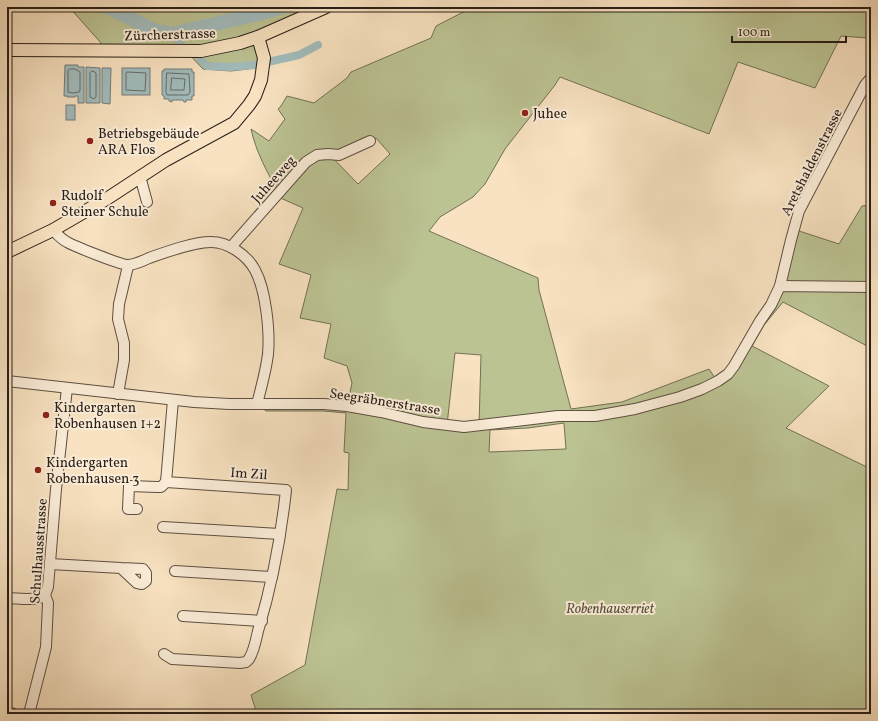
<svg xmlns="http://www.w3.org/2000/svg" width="878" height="721" font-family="Vollkorn,serif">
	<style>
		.green { fill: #bcc393; stroke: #727056; fill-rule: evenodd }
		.water { fill: #a2bcbd; stroke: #727d7b }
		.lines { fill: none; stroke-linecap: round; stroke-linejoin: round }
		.shore { stroke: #666d6a; stroke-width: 1 }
		.canal { stroke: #a2bcbd; stroke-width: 8 }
		.river { stroke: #a2bcbd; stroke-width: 14 }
		.minor-casing { stroke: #5d4f42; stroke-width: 12 }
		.major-casing { stroke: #291e18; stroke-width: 14 }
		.minor { stroke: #faecd7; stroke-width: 10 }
		.major { stroke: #f8e2c1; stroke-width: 12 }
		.poi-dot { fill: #8f2418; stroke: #faecd7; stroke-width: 1.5 }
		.labels { text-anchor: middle; stroke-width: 4; stroke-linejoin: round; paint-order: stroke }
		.street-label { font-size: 14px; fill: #291e18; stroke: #faecd7 }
		.poi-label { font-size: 14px; fill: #291e18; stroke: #faecd7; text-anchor: start }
		.park-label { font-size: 14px; font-style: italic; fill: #55503d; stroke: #faecd7 }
	</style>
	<rect width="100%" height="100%" fill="#f8e2c1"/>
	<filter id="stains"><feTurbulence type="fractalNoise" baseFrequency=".005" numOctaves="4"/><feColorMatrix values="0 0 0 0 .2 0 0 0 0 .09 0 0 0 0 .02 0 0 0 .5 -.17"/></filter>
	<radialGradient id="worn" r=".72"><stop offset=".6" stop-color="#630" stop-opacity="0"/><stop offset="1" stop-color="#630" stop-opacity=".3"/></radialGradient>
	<g class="green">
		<polygon points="69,7 326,7 259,37 264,67 231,71 203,69 186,51 100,51 101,43"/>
		<path d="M473,7h398v40l-3,-9 -27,-2 -26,52 -77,-26 -29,72 -149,-57 -5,8 -50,64 -20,35 -12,13 -33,20 -11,14 109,47 1,12 32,119 51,-7 87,-33 8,12 54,-76 22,-76 46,15 23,-38 9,-1v143l-88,-46 -19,23 -12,21 77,40 -43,42 85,41v245h-614l-6,-19 54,-30 32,-176 11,1 1,-37 -5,-1 2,-39 -23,-2h-57l-9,-7 90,2 5,-23 -5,-17 -23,-8 7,-34 -31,-6 11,-43 -32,-11 24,-56 -27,-12 3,-3c-12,-21 -23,-41 -28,-64l18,12 16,-22 -7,-10 3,-3 6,-10 27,7 33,-25 4,-6 80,-34 5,-12zM376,138l14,16 -32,30 -29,-30 10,1zM455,353l26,2 -2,71 -32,-1zM564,423l2,26 -77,3 1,-22 38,-2z"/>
	</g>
	<g class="water">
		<polygon points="65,65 78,65 78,67 84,67 84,103 78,103 78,96 75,96 75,97 67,97 67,96 64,96"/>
		<polygon points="86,67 100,68 100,103 86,103"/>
		<polygon points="102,68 111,68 110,104 102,103"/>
		<rect x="122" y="68" width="28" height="27"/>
		<polygon points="164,69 192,69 192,72 194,72 194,96 192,96 192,100 186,100 186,102 184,102 183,100 172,100 172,102 169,101 169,99 164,99 164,96 162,95 162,71 164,71"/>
		<rect x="66" y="105" width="9" height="15"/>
	</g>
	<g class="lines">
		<g class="shore">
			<polygon points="70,69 75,69 80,72 80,90 79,92 72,93 68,92 68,71"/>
			<polygon points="92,71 95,72 96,73 96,97 94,99 90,97 90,73"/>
			<polygon points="127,72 146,73 145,91 126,90 126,74"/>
			<polygon points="167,73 189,74 190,92 188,95 167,95 166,92"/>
			<polygon points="172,78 185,79 184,90 171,90"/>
		</g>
		<g class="canal">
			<polyline points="172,34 180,42"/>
			<polyline points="200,59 207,66 230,67 254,65 299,55 318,45"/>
		</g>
		<polyline class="river" points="107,7 156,31 172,34 258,14 283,7"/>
		<defs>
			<g id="minor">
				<polyline points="140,176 147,202"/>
				<path d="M53,230c4,4 8,9 14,12 7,4 56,24 62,23 7,-1 14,-4 20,-7 17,-6 44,-16 62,-16 17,0 36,13 44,28 11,20 15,62 13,84 -2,17 -7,34 -11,50"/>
				<polyline points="231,247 306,162 317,155 328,154 339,155 370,141"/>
				<polyline points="780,286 791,240 799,211 865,85 871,78"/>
				<polyline points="7,381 194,402 229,404 324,404 347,406 381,412 423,422 464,427 558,416 595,416 635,409 680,397 702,389 718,381 728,374 734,366 760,321 771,305 780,286 871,287"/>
				<polyline points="118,394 124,360 124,343 118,319 119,304 128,266"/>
				<polyline points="137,509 128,509 129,486 157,487 161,487 166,482"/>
				<polyline points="163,527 280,534"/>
				<polyline points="50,564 121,568 137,583 142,584 146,581 146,573 143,569 121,568"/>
				<polyline points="175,571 272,577"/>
				<path d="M7,598c11,0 29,4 38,-3"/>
				<polyline points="183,616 262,621"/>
				<path d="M164,654l8,5 68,4 6,-1 3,-3c5,-8 7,-19 9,-28 14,-46 23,-94 28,-141l-120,-8 7,-82"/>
				<polyline points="7,712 14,714"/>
				<polyline points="29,714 46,647 48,603 45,595 48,587 56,489 67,388"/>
			</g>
			<g id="major">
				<polyline points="7,50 201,51 240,43 258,37 326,7"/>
				<polyline points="7,252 53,230 108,198 166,160 234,123 249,105 255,96 261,80 264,58 258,37"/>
			</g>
		</defs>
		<use href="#minor" class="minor-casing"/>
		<use href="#major" class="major-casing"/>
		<use href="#minor" class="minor"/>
		<use href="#major" class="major"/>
	</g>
	<g class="poi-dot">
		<circle cx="525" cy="113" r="4"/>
		<circle cx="90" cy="141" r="4"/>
		<circle cx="53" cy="203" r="4"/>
		<circle cx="46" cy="415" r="4"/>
		<circle cx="38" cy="470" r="4"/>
	</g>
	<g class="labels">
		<g class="street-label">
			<text transform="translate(170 34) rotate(-2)" y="5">Zürcherstrasse</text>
			<text transform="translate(811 162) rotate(-63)" y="5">Aretshaldenstrasse</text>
			<text transform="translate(273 179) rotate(-48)" y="5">Juheeweg</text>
			<text transform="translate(385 401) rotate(9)" y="5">Seegräbnerstrasse</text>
			<text transform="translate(249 473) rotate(4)" y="5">Im Zil</text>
			<text transform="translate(38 551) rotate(-86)" y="5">Schulhausstrasse</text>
		</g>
		<g class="poi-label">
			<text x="533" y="118">Juhee</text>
			<text x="98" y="138">Betriebsgebäude<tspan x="98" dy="16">ARA Flos</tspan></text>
			<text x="61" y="200">Rudolf<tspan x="61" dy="16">Steiner Schule</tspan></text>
			<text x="54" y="412">Kindergarten<tspan x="54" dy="16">Robenhausen 1+2</tspan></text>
			<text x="46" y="467">Kindergarten<tspan x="46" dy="16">Robenhausen 3</tspan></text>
		</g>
		<g class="park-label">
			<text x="610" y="613">Robenhauserriet</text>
		</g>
	</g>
	<rect width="878" height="721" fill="none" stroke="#f8e2c1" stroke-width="24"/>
	<rect x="8" y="8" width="862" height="705" fill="none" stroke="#291e18" stroke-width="2"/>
	<rect x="12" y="12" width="854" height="697" fill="none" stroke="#291e18"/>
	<path d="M732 36v6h114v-6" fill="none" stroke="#291e18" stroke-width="2"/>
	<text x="738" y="36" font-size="12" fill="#291e18" stroke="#faecd7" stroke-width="3" paint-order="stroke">100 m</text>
	<rect width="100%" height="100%" filter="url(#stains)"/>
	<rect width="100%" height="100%" fill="url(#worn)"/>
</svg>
